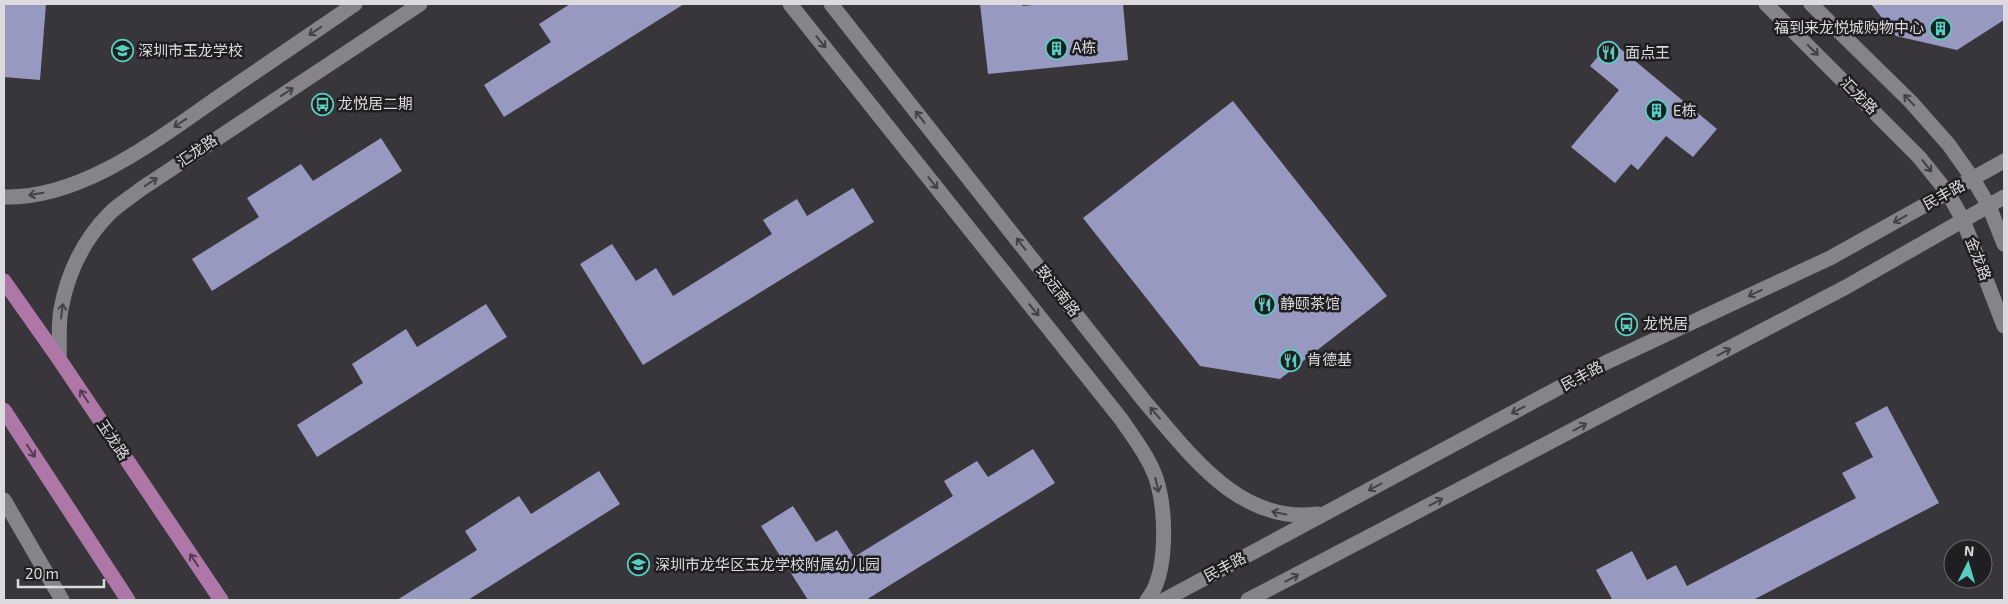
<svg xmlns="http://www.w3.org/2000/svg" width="2008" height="604" font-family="'Exo 2','Noto Sans SC',sans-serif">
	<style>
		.building { fill: #9899c0 }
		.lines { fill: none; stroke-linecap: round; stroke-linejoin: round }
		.street { stroke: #868389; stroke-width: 15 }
		.secondary { stroke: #868389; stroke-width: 15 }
		.primary { stroke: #ae77a8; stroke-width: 15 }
		.oneway { stroke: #434145 }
		.oneway2 { stroke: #513d50 }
		.labels { text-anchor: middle; stroke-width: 5; stroke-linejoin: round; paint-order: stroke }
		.poi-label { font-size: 15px; fill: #dcdade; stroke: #1f1e20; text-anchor: start }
		.street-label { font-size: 15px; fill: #dcdade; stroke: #1f1e20 }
	</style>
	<rect width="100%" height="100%" fill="#38363b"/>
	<g class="building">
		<polygon points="4,4 46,4 40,80 4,77"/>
		<polygon points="570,4 684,4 504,117 484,85 551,42 539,24"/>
		<polygon points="980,4 1021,4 1023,6 1044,4 1123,4 1128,60 988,74"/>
		<polygon points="1871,4 2004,4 2004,20 1957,50 1896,36"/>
		<polygon points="1611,41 1717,129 1693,157 1666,136 1638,170 1631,164 1615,183 1571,147 1619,90 1590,66"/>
		<polygon points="1233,101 1387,296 1280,379 1200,366 1083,218"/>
		<polygon points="381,138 402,171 212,291 192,259 259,217 247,198 301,164 313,181"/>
		<polygon points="853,188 874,222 643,365 580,264 612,244 636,281 656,268 673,296 772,234 763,220 797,199 807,216"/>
		<polygon points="486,304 507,337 317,457 297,425 363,383 352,364 406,329 417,347"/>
		<polygon points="1887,406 1939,503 1753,600 1609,600 1612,599 1596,570 1632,551 1647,580 1676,565 1687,586 1856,498 1842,473 1873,457 1855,423"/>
		<polygon points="1033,449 1055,483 866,600 808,600 761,526 793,506 816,542 837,530 854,557 953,496 944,481 977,461 988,477"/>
		<polygon points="599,471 620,504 468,600 397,600 477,550 465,531 519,496 531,514"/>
	</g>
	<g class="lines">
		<g class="street">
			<polyline points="1766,4 1919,157 1948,193"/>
			<polyline points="1811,4 1911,102 1949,145 1973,179"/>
			<path d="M4,197c80,2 156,-60 219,-103 44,-30 88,-60 132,-90"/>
			<path d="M59,359c1,-16 -1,-34 2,-50 7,-37 23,-70 49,-96 9,-9 21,-16 31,-24l279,-185"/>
			<polyline points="4,500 62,600"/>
		</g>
		<g class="secondary">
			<path d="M790,4l331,415c12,18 27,37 35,59 10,31 13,96 -9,122"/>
			<path d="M831,4l314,398c45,52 95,123 173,112"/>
			<polyline points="1973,179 1989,206 2004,244"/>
			<polyline points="1948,193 1963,220 2004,326"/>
			<polyline points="1164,600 1607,362 1830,258 2004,161"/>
			<polyline points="1248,600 1846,287 2004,197"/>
		</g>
		<g class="primary">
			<polyline points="4,281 59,359 221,600"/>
			<polyline points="4,410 128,600"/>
		</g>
	</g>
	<defs><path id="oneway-shaft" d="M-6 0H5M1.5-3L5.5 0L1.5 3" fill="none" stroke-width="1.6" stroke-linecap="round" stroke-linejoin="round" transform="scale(1.25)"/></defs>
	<g class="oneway">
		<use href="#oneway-shaft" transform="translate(315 31) rotate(146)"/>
		<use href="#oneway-shaft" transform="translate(821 42) rotate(51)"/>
		<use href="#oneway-shaft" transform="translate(1813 50) rotate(45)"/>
		<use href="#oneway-shaft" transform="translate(287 92) rotate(-34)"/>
		<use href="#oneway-shaft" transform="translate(1909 100) rotate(-134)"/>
		<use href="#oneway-shaft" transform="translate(920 117) rotate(-128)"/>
		<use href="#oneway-shaft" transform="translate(180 123) rotate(146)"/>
		<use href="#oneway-shaft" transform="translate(1927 166) rotate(52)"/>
		<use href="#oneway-shaft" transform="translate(151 182) rotate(-34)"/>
		<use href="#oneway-shaft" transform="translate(933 183) rotate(51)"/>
		<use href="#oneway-shaft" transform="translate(36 194) rotate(171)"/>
		<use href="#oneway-shaft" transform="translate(1900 219) rotate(151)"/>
		<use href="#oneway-shaft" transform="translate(1021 244) rotate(-128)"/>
		<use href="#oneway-shaft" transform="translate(1755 293) rotate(155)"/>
		<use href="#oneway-shaft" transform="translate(1034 310) rotate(51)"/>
		<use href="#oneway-shaft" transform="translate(62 311) rotate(-82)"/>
		<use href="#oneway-shaft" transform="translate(1724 352) rotate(-28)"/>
		<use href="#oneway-shaft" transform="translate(1518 410) rotate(152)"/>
		<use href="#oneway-shaft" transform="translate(1155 413) rotate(-131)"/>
		<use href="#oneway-shaft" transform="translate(1580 427) rotate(-28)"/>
		<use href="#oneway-shaft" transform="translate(1157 485) rotate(77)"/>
		<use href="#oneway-shaft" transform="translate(1375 487) rotate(152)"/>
		<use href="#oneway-shaft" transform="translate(1436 502) rotate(-28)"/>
		<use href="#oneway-shaft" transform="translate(1279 513) rotate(-168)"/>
		<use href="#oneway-shaft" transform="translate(1292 578) rotate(-28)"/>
	</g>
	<g class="oneway2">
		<use href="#oneway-shaft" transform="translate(84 396) rotate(-124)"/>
		<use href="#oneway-shaft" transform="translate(31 451) rotate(57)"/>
		<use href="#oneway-shaft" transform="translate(194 560) rotate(-124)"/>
	</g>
	<defs>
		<symbol id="building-ring" viewBox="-11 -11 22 22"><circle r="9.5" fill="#1f1e20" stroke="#58cec0" stroke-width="1.5"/><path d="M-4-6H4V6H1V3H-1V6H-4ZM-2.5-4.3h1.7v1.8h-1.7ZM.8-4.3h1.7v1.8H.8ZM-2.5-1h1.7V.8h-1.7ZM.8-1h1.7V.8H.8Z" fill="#58cec0"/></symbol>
		<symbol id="school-ring" viewBox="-11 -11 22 22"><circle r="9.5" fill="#1f1e20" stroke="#58cec0" stroke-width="1.5"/><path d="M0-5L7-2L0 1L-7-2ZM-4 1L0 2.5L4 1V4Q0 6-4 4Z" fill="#58cec0"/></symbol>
		<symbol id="restaurant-ring" viewBox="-11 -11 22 22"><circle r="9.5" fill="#1f1e20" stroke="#58cec0" stroke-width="1.5"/><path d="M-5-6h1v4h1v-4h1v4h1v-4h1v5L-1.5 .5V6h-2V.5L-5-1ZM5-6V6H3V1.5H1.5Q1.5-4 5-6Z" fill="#58cec0"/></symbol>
		<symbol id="bus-ring" viewBox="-11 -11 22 22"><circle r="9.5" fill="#1f1e20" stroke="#58cec0" stroke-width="1.5"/><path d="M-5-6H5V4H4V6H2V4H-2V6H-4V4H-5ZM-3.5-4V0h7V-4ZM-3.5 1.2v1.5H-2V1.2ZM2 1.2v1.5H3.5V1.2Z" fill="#58cec0"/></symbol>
	</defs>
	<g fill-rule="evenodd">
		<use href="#building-ring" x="1928" y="16" width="25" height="25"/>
		<use href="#building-ring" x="1044" y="36" width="25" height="25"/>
		<use href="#school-ring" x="110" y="38" width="25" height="25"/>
		<use href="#restaurant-ring" x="1596" y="40" width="25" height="25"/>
		<use href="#bus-ring" x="310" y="92" width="25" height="25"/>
		<use href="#building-ring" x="1644" y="98" width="25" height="25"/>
		<use href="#restaurant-ring" x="1252" y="292" width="25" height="25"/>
		<use href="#bus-ring" x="1614" y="312" width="25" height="25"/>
		<use href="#restaurant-ring" x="1278" y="348" width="25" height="25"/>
		<use href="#school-ring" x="626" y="552" width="25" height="25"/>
	</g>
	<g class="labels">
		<g class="poi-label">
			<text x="1924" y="33" text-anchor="end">福到来龙悦城购物中心</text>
			<text x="1072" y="53">A栋</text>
			<text x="138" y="56">深圳市玉龙学校</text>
			<text x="1625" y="58">面点王</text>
			<text x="338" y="109">龙悦居二期</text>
			<text x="1673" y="116">E栋</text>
			<text x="1280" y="309">静颐茶馆</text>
			<text x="1643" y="329">龙悦居</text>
			<text x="1307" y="365">肯德基</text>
			<text x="655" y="570">深圳市龙华区玉龙学校附属幼儿园</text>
		</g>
		<g class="street-label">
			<text transform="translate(1859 96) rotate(45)" y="5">汇龙路</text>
			<text transform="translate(197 151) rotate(-34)" y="5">汇龙路</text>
			<text transform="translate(1944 195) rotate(-29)" y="5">民丰路</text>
			<text transform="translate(1978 259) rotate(69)" y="5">金龙路</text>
			<text transform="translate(1058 291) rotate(52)" y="5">致远南路</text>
			<text transform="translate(1582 376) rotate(-28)" y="5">民丰路</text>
			<text transform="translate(113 440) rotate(56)" y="5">玉龙路</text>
			<text transform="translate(1225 567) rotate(-28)" y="5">民丰路</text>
		</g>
	</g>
	<rect width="2008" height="604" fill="none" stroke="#dcdade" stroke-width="10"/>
	<g transform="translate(1968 564) rotate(5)"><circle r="24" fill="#1f1e20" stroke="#6b696c"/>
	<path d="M0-4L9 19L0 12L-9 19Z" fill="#58cec0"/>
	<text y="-8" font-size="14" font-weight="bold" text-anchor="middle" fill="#dcdade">N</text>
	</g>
	<path d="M18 579v8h86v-8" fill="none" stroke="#dcdade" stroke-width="2.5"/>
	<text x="25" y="579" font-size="15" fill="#dcdade" stroke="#1f1e20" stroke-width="4" paint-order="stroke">20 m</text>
</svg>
